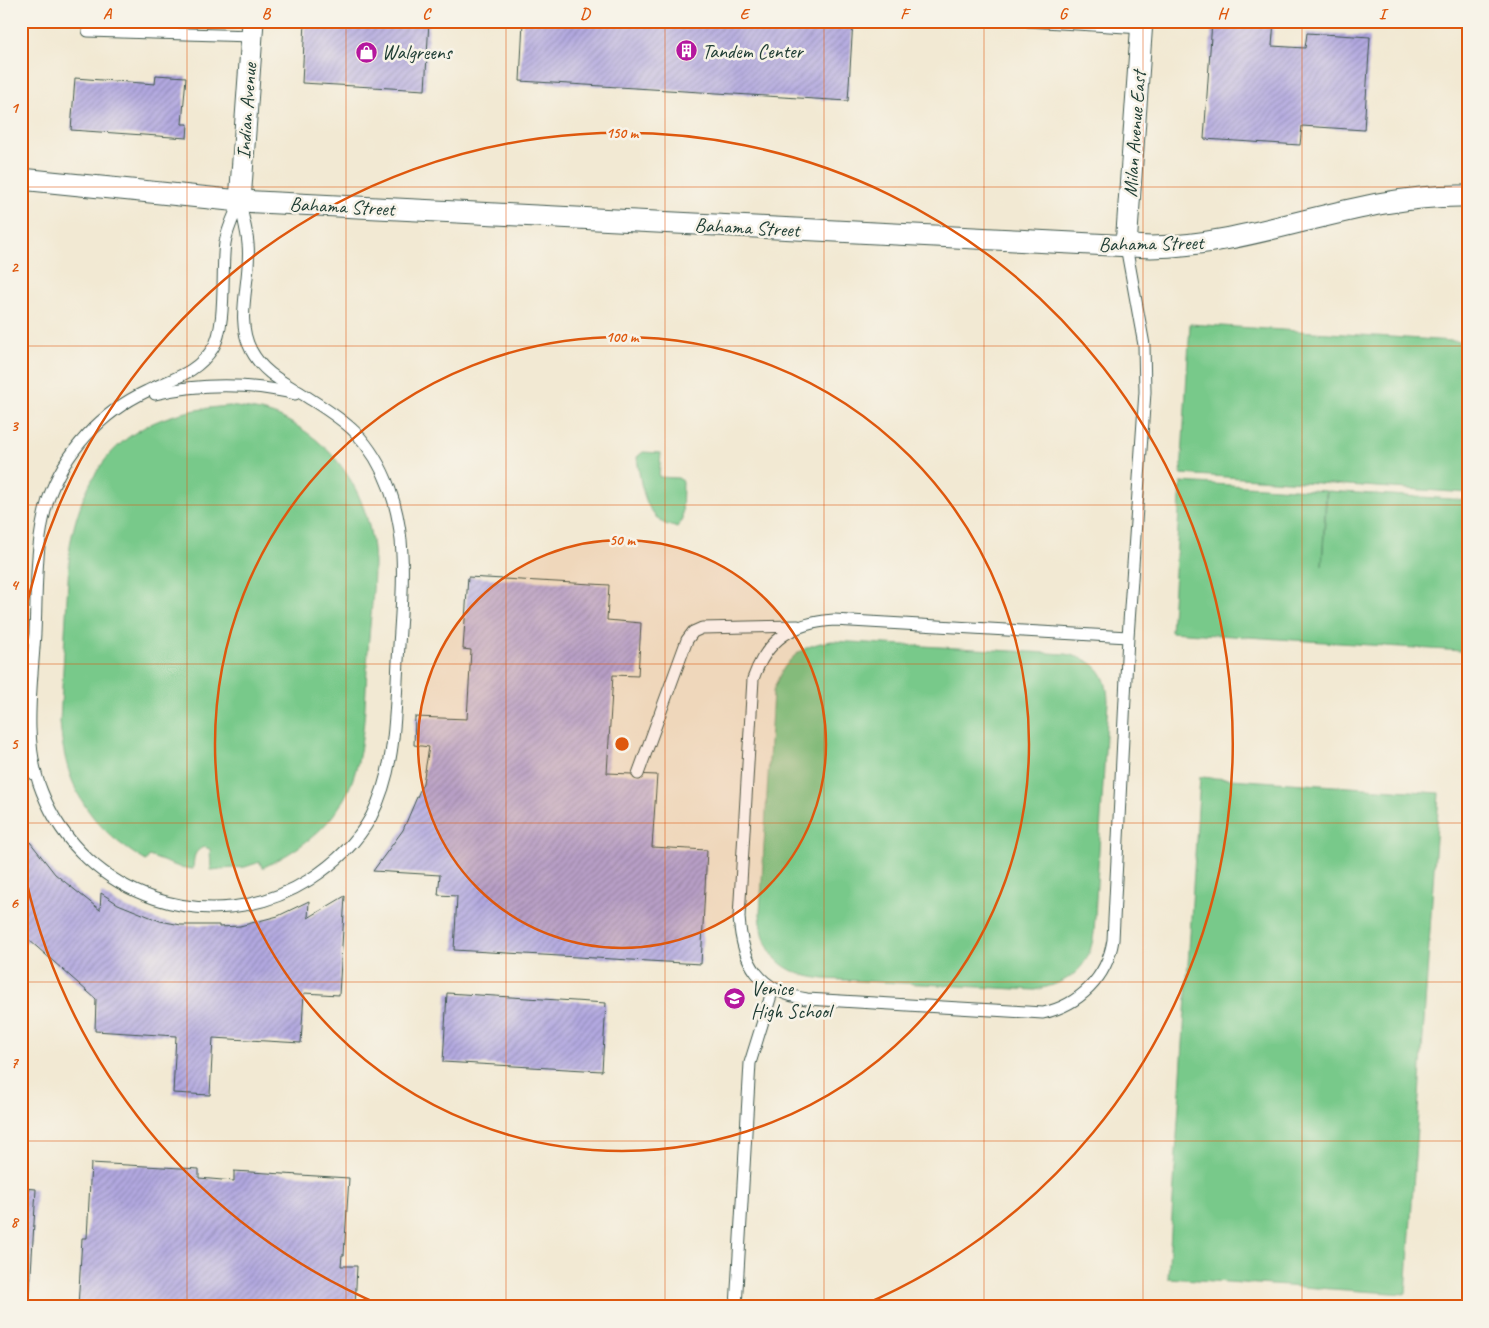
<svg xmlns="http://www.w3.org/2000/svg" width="1489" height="1328" font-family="Caveat,sans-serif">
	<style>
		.grass { fill: #78c98a; stroke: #4c835f }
		.building { fill: url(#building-hatch) }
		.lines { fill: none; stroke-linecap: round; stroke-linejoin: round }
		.lane-casing { stroke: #3f574c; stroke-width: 13 }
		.street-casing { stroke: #3f574c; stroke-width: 23 }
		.lane { stroke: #fff; stroke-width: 11 }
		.street { stroke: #fff; stroke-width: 21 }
		.grid { fill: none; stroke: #de580e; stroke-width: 1; stroke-opacity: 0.55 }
		.ring { fill: none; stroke: #de580e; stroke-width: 2.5 }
		.labels { text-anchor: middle; stroke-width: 5; stroke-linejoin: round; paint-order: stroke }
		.poi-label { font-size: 20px; fill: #1f3d34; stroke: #f7f3e8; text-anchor: start }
		.street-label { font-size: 20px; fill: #1f3d34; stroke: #f7f3e8 }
		.centre { fill: #de580e; stroke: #f7f3e8; stroke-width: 2.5 }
		.ring-label { font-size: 15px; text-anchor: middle; font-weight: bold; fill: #de580e; stroke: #f7f3e8; stroke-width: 5; stroke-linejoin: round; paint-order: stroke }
		.neatline { fill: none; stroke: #de580e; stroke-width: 2 }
		.grid-label { font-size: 16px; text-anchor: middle; font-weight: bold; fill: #de580e }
	</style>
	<defs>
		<pattern id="building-hatch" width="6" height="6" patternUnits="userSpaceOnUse" patternTransform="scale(1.25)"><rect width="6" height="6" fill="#b2a8e0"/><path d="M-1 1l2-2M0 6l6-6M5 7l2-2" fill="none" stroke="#908ab6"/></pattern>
	</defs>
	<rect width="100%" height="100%" fill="#f7f3e8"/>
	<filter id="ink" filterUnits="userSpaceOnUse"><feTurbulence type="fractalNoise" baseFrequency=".02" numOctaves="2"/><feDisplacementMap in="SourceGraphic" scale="10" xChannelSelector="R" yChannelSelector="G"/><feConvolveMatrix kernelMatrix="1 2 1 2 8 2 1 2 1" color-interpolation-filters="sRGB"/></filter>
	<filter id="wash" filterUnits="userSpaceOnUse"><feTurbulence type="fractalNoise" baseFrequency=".0096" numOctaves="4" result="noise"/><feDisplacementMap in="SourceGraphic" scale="20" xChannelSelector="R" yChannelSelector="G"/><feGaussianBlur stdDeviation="1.12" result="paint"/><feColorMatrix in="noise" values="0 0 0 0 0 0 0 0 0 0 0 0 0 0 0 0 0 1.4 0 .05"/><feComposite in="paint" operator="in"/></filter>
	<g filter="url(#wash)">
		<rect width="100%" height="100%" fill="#f2e9d3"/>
		<g class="grass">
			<polygon points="1190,324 1468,342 1468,493 1181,474"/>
			<path d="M230,406c19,3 41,5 58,15 54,28 84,82 86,142 0,29 -4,58 -6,87 -6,104 1,167 -106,218l-2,-6 -15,5 -34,3 -1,-21 -6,-2c-11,4 -10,12 -11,22l-14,-2 -30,-11 -3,5c-57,-34 -81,-73 -86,-139l10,-177c18,-93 66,-133 160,-139z"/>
			<path d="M643,452l18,1 -2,24 19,1 5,3 -1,40 -5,6c-32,-2 -37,-45 -40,-70z"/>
			<polygon points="1181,482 1326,491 1322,566 1327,491 1468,500 1468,566 1462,651 1171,632"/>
			<path d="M832,641l234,13c28,6 41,16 42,47l-14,232c-5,37 -24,49 -59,57l-211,-11c-42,-5 -61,-23 -64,-65l13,-222c10,-31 26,-47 59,-51z"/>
			<polygon points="1200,777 1439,793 1406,1294 1168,1278"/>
		</g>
		<g id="blocks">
			<g class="building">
				<polygon points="305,21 429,21 425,90 302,83"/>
				<polygon points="523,21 853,21 848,101 520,81"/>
				<polygon points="1212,21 1274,21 1272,46 1305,48 1307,33 1370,37 1364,130 1302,126 1300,145 1204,139"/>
				<polygon points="156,75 186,77 182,124 188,124 187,138 71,130 75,78 155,84"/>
				<polygon points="468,577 609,585 607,620 641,623 638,676 613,675 607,773 657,775 652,847 707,850 701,964 454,950 457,896 438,895 440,875 373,871 403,830 423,783 429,747 414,745 415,717 467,719 471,650 463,649"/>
				<polygon points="30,842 55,874 100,910 101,893 118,904 160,921 181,925 219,925 219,927 240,926 278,916 309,901 308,918 345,896 339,995 304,993 301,1043 213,1038 210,1095 173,1093 176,1036 95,1031 96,999 29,940 21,948 21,852"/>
				<polygon points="447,993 606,1003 602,1071 443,1062"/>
				<polygon points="91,1163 199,1169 199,1178 234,1181 234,1171 349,1178 344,1255 342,1255 341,1266 357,1266 355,1307 78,1307 82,1238 87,1238"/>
				<polygon points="21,1188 36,1189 29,1307 21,1307"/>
			</g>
		</g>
	</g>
	<g filter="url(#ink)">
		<use href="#blocks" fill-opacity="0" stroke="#3f574c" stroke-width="1"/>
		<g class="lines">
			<defs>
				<g id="lane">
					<polyline points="1028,21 1142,28"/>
					<polyline points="88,31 252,36"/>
					<path d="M240,201c2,14 7,29 8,43 4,35 -14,74 3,106 12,23 32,32 53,45 17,11 36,22 51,37 31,32 45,77 47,122 2,35 -2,71 -4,107 -3,53 -2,108 -27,156 -15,27 -37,47 -62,63 -97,61 -225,18 -267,-88 -20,-49 -10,-107 -7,-159 2,-44 0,-91 13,-133 16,-48 54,-88 99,-109 26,-13 49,-17 66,-43 14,-22 8,-77 12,-105 2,-14 10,-29 15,-42z"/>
					<path d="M1126,246l18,99 1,47 -17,245 -15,303c-6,38 -34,65 -70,73l-236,-14c-48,-7 -65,-36 -68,-82l14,-238c14,-40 39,-56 81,-59l294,17"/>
					<path d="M155,394c45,-11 95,-11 140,0"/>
					<polyline points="21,676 30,659"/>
					<polyline points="21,758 34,774"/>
					<polyline points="638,774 687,640 693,632 702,628 798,626"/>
					<polyline points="736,1307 750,1063 773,989"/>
				</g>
				<g id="street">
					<path d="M21,179l219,22 911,46c110,-2 206,-54 317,-51"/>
					<polyline points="240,201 253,21"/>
					<polyline points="1126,246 1142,21"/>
				</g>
			</defs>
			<use href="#lane" class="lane-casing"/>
			<use href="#street" class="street-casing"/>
			<use href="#lane" class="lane"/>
			<use href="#street" class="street"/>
		</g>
	</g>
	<path class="grid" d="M187,21v1286M346,21v1286M506,21v1286M665,21v1286M824,21v1286M984,21v1286M1143,21v1286M1302,21v1286M21,187h1447M21,346h1447M21,505h1447M21,664h1447M21,823h1447M21,982h1447M21,1141h1447"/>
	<circle cx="622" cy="744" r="204" fill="#de580e" fill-opacity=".12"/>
	<g class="ring">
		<circle cx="622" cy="744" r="204"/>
		<circle cx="622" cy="744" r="407"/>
		<path d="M383 1306A611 611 0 0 1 22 861M22 627A611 611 0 1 1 861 1306"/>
	</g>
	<defs>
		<symbol id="building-disc" viewBox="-11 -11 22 22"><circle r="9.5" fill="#b5179e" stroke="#f7f3e8"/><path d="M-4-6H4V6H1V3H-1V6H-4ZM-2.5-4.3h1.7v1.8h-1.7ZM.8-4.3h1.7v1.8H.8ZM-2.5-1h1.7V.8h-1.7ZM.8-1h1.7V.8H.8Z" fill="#fff"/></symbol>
		<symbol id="shop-disc" viewBox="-11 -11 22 22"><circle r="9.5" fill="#b5179e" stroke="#f7f3e8"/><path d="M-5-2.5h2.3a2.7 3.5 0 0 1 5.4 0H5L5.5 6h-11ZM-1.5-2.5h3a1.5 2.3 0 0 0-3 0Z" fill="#fff"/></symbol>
		<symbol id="school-disc" viewBox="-11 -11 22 22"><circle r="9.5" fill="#b5179e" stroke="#f7f3e8"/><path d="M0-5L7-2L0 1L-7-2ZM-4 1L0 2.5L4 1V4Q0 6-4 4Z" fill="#fff"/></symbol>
	</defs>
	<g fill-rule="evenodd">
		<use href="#building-disc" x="674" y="38" width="25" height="25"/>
		<use href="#shop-disc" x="354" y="40" width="25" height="25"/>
		<use href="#school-disc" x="722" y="986" width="25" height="25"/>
	</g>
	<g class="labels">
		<g class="poi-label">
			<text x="702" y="58">Tandem Center</text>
			<text x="382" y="59">Walgreens</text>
			<text x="751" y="995">Venice<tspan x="751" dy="23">High School</tspan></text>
		</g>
		<g class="street-label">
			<text transform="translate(246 111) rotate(-86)" y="7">Indian Avenue</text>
			<text transform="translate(1134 134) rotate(-86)" y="7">Milan Avenue East</text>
			<text transform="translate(342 206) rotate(3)" y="7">Bahama Street</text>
			<text transform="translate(747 227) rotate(3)" y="7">Bahama Street</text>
			<text transform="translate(1151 243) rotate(-1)" y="7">Bahama Street</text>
		</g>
	</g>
	<circle cx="622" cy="744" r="8" class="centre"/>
	<g class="ring-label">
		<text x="622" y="138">150 m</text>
		<text x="622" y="342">100 m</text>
		<text x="622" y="545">50 m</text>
	</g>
	<rect width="1489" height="1328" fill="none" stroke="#f7f3e8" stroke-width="55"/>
	<rect x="28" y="28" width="1434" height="1272" class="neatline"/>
	<g class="grid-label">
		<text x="107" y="19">A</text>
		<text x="266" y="19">B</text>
		<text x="426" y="19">C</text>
		<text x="585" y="19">D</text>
		<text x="744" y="19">E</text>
		<text x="904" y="19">F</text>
		<text x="1063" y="19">G</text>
		<text x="1222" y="19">H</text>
		<text x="1382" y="19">I</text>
		<text x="14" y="113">1</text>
		<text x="14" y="272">2</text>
		<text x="14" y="431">3</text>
		<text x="14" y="590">4</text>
		<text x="14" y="749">5</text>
		<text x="14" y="908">6</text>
		<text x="14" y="1068">7</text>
		<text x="14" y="1227">8</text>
	</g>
</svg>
